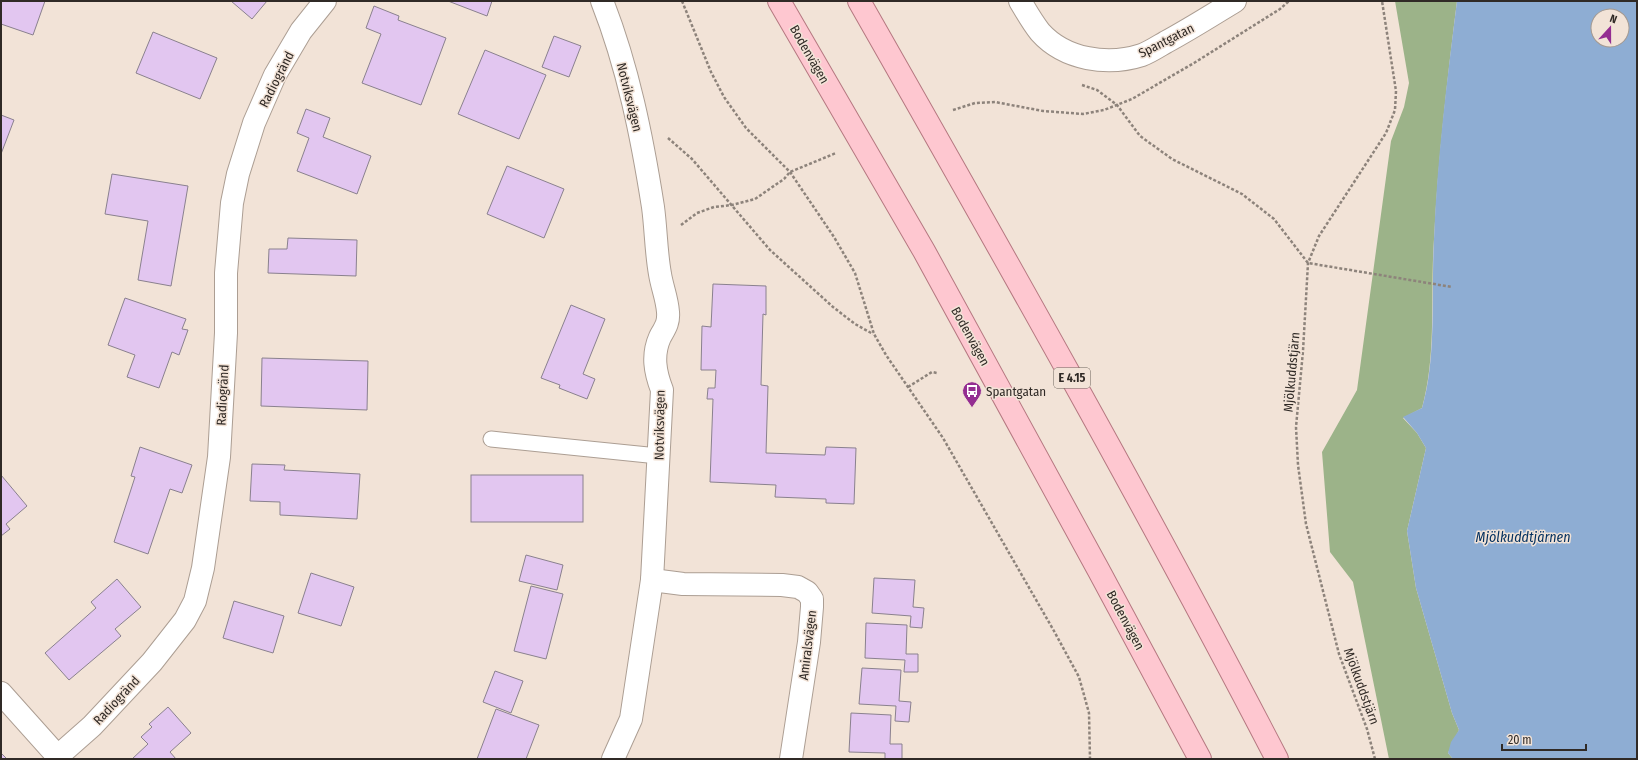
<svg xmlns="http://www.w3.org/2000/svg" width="1638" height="760" font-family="'Fira Sans Condensed',sans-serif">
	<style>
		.forest { fill: #9cb389 }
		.water { fill: #8eadd3; fill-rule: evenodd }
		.building { fill: #e2c6f0; stroke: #8a818e }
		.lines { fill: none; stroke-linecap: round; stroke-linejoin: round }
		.service-casing { stroke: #ac9e93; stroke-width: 17 }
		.minor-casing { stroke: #ac9e93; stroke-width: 24 }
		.primary-casing { stroke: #b57880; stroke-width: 24 }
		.path { stroke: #8d837b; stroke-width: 2.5; stroke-dasharray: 3 2; stroke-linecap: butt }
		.service { stroke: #fff; stroke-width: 15 }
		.minor { stroke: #fff; stroke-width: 22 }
		.primary { stroke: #fec7d0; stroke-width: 22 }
		.labels { text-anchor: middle; stroke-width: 3; stroke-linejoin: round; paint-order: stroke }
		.shield { fill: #f2e3d7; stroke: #6a625b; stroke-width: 1 }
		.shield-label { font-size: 12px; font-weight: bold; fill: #302a26 }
		.street-label { font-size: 13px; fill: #302a26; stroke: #f2e3d7 }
		.poi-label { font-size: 13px; fill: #302a26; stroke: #f2e3d7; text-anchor: start }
		.water-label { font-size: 14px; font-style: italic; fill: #043160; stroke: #f2e3d7 }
	</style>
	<rect width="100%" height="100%" fill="#f2e3d7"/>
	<path class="forest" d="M1395,1h62c-10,79 -19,159 -23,238 -4,56 3,115 -12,169l-19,10 14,15 9,15 -19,83 9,57 36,125 7,17 -11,23 5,6h-64l-36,-177 -23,-30 -8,-100 35,-62 34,-249 13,-34 5,-24z"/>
	<path class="water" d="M1457,1h180v758h-184l-5,-6 3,-11 8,-12 -7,-17 -36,-125 -9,-57 19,-83 -9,-15 -14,-16 19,-9c15,-51 9,-115 12,-169 3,-79 13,-159 23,-238zM1598,16h24v24h-24z"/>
	<g class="building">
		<polygon points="1,1 45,1 33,35 1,24"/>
		<polygon points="231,1 267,1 252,19"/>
		<polygon points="448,1 492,1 487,16"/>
		<polygon points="374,6 399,16 398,20 446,38 421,105 362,83 381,34 366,28"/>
		<polygon points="153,32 217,58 200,99 136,73"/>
		<polygon points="554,36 581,46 569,77 542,67"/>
		<polygon points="485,50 546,75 519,139 458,114"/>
		<polygon points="306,109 330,118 323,137 371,156 357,194 297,171 309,138 297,133"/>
		<polygon points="1,115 14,120 1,154"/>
		<polygon points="507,166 564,189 544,238 487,214"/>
		<polygon points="112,174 188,186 171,286 138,280 148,221 105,214"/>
		<polygon points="288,238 357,240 356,276 268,273 269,249 287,249"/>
		<polygon points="713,284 766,286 766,315 763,314 761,385 768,386 766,453 825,455 826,447 856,448 854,504 826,503 826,499 775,497 776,485 710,482 713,399 707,399 708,388 715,388 716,370 701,370 702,326 711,327"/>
		<polygon points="125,298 186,319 182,329 188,330 179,355 172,352 159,388 127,377 135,355 108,345"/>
		<polygon points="571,305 605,319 583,374 595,379 587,399 559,388 560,385 541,378"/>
		<polygon points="262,358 368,361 367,410 261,406"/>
		<polygon points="140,447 192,465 182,493 170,489 148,554 114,542 135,477 131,476"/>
		<polygon points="252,464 285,465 284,470 360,474 357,519 280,515 280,502 250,501"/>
		<polygon points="1,475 27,506 6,524 10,529 1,536"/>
		<rect x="471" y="475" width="112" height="47"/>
		<polygon points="526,555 563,565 557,590 519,581"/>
		<polygon points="311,573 354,587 341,626 298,613"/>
		<polygon points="874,578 915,580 913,607 924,608 922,628 910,627 911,616 872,613"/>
		<polygon points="117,579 141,607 115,629 121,636 69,680 45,653 96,608 91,602"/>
		<polygon points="531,586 563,594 546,659 514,651"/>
		<polygon points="234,601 284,616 273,653 223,638"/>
		<polygon points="866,623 907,625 906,654 918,654 918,672 904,672 905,660 865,658"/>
		<polygon points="862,668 901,670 899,701 911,702 909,722 895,721 896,706 859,704"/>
		<polygon points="495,671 523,681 511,713 483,702"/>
		<polygon points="168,707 191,733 170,752 176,759 132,759 148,744 141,737 152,727 149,724"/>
		<polygon points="496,709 539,725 526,759 477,759"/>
		<polygon points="851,713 891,715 890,744 902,744 902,759 885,759 885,753 849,752"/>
		<polygon points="1,753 7,759 1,759"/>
	</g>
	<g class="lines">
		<defs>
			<polyline id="service" points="491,439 658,456"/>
			<g id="minor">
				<path d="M602,1c26,66 40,136 51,206 3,22 3,45 7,67 2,13 7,24 8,38 1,11 -3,16 -8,25 -8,18 -5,35 2,53l-10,190 -21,139 -18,40"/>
				<path d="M1020,1c6,10 12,21 20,31 25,28 68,34 102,23 8,-3 17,-9 24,-13 24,-13 46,-27 69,-41"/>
				<polyline points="652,580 683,584 782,585 798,587 807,592 812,599 812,607 809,642 791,759"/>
				<polyline points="1,693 60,759"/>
				<polyline points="58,756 92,726 152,662 185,620 195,601 203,568 219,457 226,333 226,273 232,203 238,174 254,123 275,75 301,31 325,1"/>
			</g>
			<g id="primary">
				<polyline points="779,1 924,251 1099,571 1200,759"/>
				<path d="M859,1c143,251 285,502 418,758"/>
			</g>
		</defs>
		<use href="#service" class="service-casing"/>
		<use href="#minor" class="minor-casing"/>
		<use href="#primary" class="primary-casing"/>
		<g class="path">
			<polyline points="682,1 711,72 724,97 746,128 790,172 834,237 855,273 874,334 886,355 943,438 1054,631 1079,677 1089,713 1090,759"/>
			<polyline points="1082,85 1097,90 1117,105 1140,136 1172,159 1242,194 1274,219 1308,263 1452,287"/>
			<polyline points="953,110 975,103 995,102 1043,111 1083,114 1104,110 1132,99 1194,63 1280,9 1289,1"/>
			<polyline points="668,138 692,159 770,250 833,307 855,324 873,334"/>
			<polyline points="681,225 697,213 714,207 732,205 755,199 784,179 790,172 836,153"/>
			<polyline points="908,387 932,372 937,373"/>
			<polyline points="1375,759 1367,729 1339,654 1306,524 1298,465 1296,427 1303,351 1308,263 1319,236 1386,133 1395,110 1396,91 1382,1"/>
		</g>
		<use href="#service" class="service"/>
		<use href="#minor" class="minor"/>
		<use href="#primary" class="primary"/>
	</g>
	<defs>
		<symbol id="bus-pin" viewBox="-11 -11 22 30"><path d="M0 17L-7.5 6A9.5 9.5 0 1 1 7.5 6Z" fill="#942d91" stroke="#f2e3d7"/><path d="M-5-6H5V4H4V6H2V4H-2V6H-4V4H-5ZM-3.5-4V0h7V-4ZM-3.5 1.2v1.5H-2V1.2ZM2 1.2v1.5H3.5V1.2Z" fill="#fff"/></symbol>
	</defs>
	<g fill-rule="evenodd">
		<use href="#bus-pin" x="961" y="380" width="22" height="30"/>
	</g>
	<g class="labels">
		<rect class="shield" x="1054" y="368" width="36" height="20" rx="3"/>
		<g class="shield-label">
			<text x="1072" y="382">E 4.15</text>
		</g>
		<g class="street-label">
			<text transform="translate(1166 40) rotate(-27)" y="5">Spantgatan</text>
			<text transform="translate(810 54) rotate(60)" y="5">Bodenvägen</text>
			<text transform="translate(276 79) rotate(-63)" y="5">Radiogränd</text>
			<text transform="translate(630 97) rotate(76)" y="5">Notviksvägen</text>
			<text transform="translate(971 336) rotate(61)" y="5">Bodenvägen</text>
			<text transform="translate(1291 372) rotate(-85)" y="5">Mjölkuddstjärn</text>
			<text transform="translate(222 395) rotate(-87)" y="5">Radiogränd</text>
			<text transform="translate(659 425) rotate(-89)" y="5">Notviksvägen</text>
			<text transform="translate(1126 620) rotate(62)" y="5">Bodenvägen</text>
			<text transform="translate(807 645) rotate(-83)" y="5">Amiralsvägen</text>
			<text transform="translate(1362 686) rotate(70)" y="5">Mjölkuddstjärn</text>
			<text transform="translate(116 700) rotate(-47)" y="5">Radiogränd</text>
		</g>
		<g class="poi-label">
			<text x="986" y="396">Spantgatan</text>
		</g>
		<g class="water-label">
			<text x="1523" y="542">Mjölkuddtjärnen</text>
		</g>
	</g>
	<rect width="1638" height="760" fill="none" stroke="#302a26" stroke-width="4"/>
	<g transform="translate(1610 28) rotate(21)"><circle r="19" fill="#f2e3d7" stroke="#a49990"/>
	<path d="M0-3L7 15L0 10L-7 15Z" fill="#942d91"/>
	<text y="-6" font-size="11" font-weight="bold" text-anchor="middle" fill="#302a26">N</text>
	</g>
	<path d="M1502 744v6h84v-6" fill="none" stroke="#302a26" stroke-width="2"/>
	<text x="1508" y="744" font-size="12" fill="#302a26" stroke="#f2e3d7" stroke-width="3" paint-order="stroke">20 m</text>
</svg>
